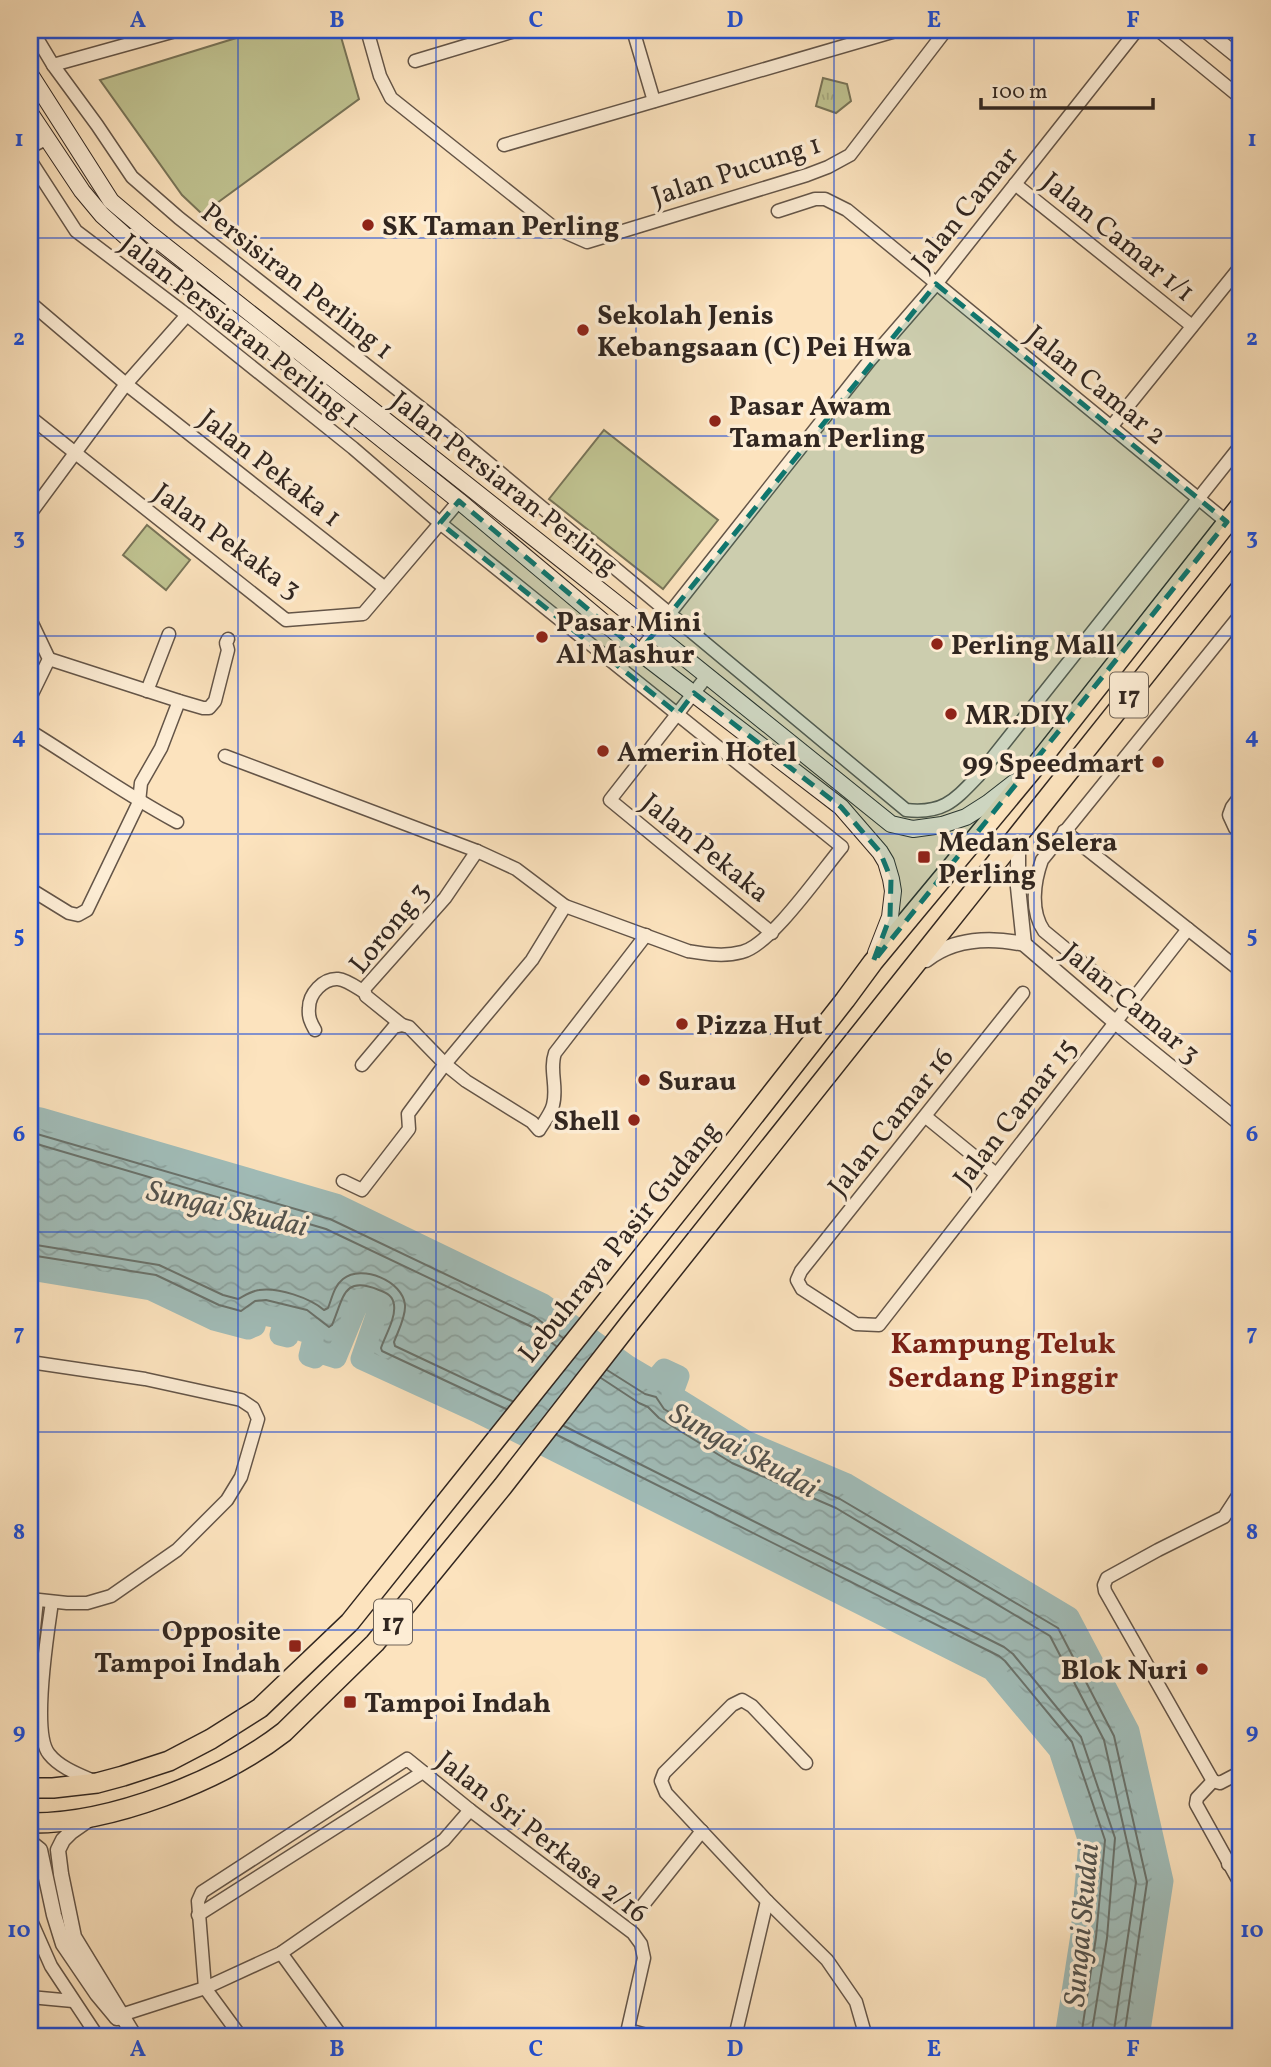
<svg xmlns="http://www.w3.org/2000/svg" width="1271" height="2067" font-family="Vollkorn,serif">
	<style>
		.grass { fill: url(#grass-tufts); stroke: #787458; stroke-width: 2 }
		.pitch { fill: #c0c391; stroke: #787458; stroke-width: 2 }
		.water { fill: url(#water-waves); stroke: #74817c; stroke-width: 2 }
		.lines { fill: none; stroke-linecap: round; stroke-linejoin: round }
		.shore { stroke: #69726c; stroke-width: 2 }
		.river { stroke: #a1bdb9; stroke-width: 21 }
		.minor-casing { stroke: #645548; stroke-width: 15 }
		.tertiary-casing { stroke: #645548; stroke-width: 17 }
		.secondary-casing { stroke: #312620; stroke-width: 18 }
		.trunk-casing { stroke: #312620; stroke-width: 22 }
		.minor { stroke: #fdedd5; stroke-width: 12 }
		.tertiary { stroke: #fdedd5; stroke-width: 14 }
		.secondary { stroke: #fdedd5; stroke-width: 16 }
		.trunk { stroke: #fce3be; stroke-width: 19 }
		.marked { fill: #0f766e; fill-opacity: 0.2; stroke: #0f766e; stroke-width: 5; stroke-dasharray: 14 9; stroke-linejoin: round }
		.grid { fill: none; stroke: #1d4ed8; stroke-width: 2; stroke-opacity: 0.55 }
		.poi-dot { fill: #8f2418; stroke: #fdedd5; stroke-width: 2.5 }
		.labels { text-anchor: middle; stroke-width: 7; stroke-linejoin: round; paint-order: stroke }
		.shield { fill: #fdedd5; stroke: #6e6256; stroke-width: 2 }
		.shield-label { font-size: 26px; font-weight: bold; fill: #312620 }
		.street-label { font-size: 28px; fill: #312620; stroke: #fdedd5 }
		.poi-label { font-size: 28px; font-weight: bold; fill: #312620; stroke: #fdedd5; text-anchor: start }
		.water-label { font-size: 30px; font-style: italic; fill: #53534e; stroke: #fdedd5 }
		.neighbourhood-label { font-size: 30px; font-weight: bold; fill: #7a1f14; stroke: #fdedd5 }
		.neatline { fill: none; stroke: #1d4ed8; stroke-width: 2.5 }
		.grid-label { font-size: 23px; text-anchor: middle; font-weight: bold; fill: #1d4ed8 }
	</style>
	<defs>
		<pattern id="grass-tufts" width="24" height="20" patternUnits="userSpaceOnUse" patternTransform="scale(1.75)"><rect width="24" height="20" fill="#c0c391"/><path d="M3 7l-1-3M5 7V3M7 7l1-3M15 17l-1-3M17 17v-4M19 17l1-3" fill="none" stroke="#a5a77d"/></pattern>
		<pattern id="water-waves" width="16" height="10" patternUnits="userSpaceOnUse" patternTransform="scale(1.75)"><rect width="16" height="10" fill="#a1bdb9"/><path d="M0 5q4-4 8 0t8 0" fill="none" stroke="#8ba29f"/></pattern>
	</defs>
	<rect width="100%" height="100%" fill="#fce3be"/>
	<filter id="stains"><feTurbulence type="fractalNoise" baseFrequency=".00286" numOctaves="4"/><feColorMatrix values="0 0 0 0 .2 0 0 0 0 .09 0 0 0 0 .02 0 0 0 .5 -.17"/></filter>
	<radialGradient id="worn" r=".72"><stop offset=".6" stop-color="#630" stop-opacity="0"/><stop offset="1" stop-color="#630" stop-opacity=".3"/></radialGradient>
	<polygon class="grass" points="823,78 847,84 851,101 836,113 816,106"/>
	<g class="pitch">
		<polygon points="262,30 339,30 359,99 202,214 182,195 100,80"/>
		<polygon points="604,430 718,520 663,589 549,499"/>
		<polygon points="147,525 190,560 166,590 123,555"/>
	</g>
	<polygon class="water" points="30,1116 41,1118 336,1204 543,1304 627,1365 653,1381 664,1369 679,1376 672,1395 746,1441 847,1484 1069,1617 1129,1731 1163,1881 1139,2037 1065,2037 1081,1935 1089,1842 1059,1750 992,1670 479,1413 361,1359 379,1306 360,1299 336,1358 317,1353 315,1358 309,1356 314,1335 300,1330 302,1324 292,1322 288,1337 280,1335 284,1320 263,1315 257,1318 255,1326 248,1329 214,1320 151,1290 30,1270"/>
	<g class="lines">
		<g class="shore">
			<polyline points="30,1123 333,1211 540,1310 568,1331"/>
			<polyline points="30,1132 330,1219 535,1317 563,1338"/>
			<polyline points="30,1142 326,1229 530,1326 556,1346"/>
			<path d="M30,1244l129,21 64,30 15,4c6,-3 13,-8 21,-9 19,-3 51,8 65,20l4,-2c4,-10 6,-22 15,-29 19,-15 60,2 62,26 1,12 -7,26 -11,37l1,4 117,55"/>
			<path d="M30,1255l126,20 63,30 22,6 14,-10 11,-1 41,10 22,17 3,-2c12,-28 11,-50 47,-35 8,3 14,6 15,15 2,13 -9,31 -13,43l1,3 124,58"/>
			<path d="M30,1263l123,20 64,30 29,8 3,-1 4,-7 11,-4 39,9 6,7 10,6 1,15 10,3 3,-3 20,-49c9,-8 28,-1 33,10l-16,45 1,4 129,60"/>
			<polyline points="613,1363 651,1387 657,1387 663,1381 667,1381 668,1385 665,1395 668,1401 743,1447 844,1491 1064,1622 1122,1733 1156,1881 1133,2037"/>
			<polyline points="607,1370 645,1394 656,1397 664,1409 738,1454 840,1499 1058,1628 1114,1736 1147,1882 1124,2037"/>
			<polyline points="601,1378 639,1403 648,1407 659,1418 732,1463 836,1508 1050,1636 1104,1740 1136,1882 1113,2037"/>
			<polyline points="564,1426 1004,1647 1013,1654 1081,1737 1115,1838 1107,1938 1091,2037"/>
			<polyline points="557,1435 999,1656 1005,1661 1072,1742 1105,1840 1096,1937 1081,2037"/>
			<polyline points="552,1442 998,1666 1065,1747 1096,1841 1088,1936 1072,2037"/>
		</g>
		<g class="river">
			<polyline points="30,1116 41,1118 336,1204 543,1304 627,1365 654,1381 664,1369 679,1376 672,1395 746,1441 847,1484 1069,1617 1129,1731 1163,1881 1139,2037"/>
			<polyline points="30,1270 151,1290 214,1320 248,1329 255,1326 257,1318 263,1315 284,1319 280,1335 288,1337 292,1322 302,1325 300,1330 314,1335 309,1356 315,1358 317,1352 336,1358 360,1299 379,1307 361,1359 479,1413 992,1670 1059,1750 1089,1842 1081,1935 1065,2037"/>
		</g>
		<defs>
			<g id="minor">
				<path d="M32,30l21,35 44,60 35,52 47,41 265,208 462,384c37,4 48,-9 72,-34l263,-331"/>
				<polyline points="367,30 380,76 391,98 553,227 587,242 807,175 828,167 850,155 946,30"/>
				<polyline points="633,30 654,101"/>
				<polyline points="1158,30 1241,98"/>
				<polyline points="415,61 518,30"/>
				<polyline points="53,65 179,30"/>
				<polyline points="504,145 899,30"/>
				<polyline points="30,147 46,139"/>
				<path d="M30,160l46,71 111,84 166,133 87,75 402,324c-21,25 -71,98 -100,105 -18,5 -35,2 -54,-1l-123,-45 -49,-37 -39,-18 -252,-95"/>
				<polyline points="1015,184 1192,326"/>
				<polyline points="778,211 815,199 825,199 847,210 1227,522"/>
				<polyline points="33,305 126,384 385,588"/>
				<polyline points="30,417 286,620 363,614 459,501"/>
				<polyline points="1111,427 1241,266"/>
				<polyline points="30,514 126,384 187,315"/>
				<polyline points="30,619 49,659 30,698"/>
				<polyline points="639,652 870,360 936,284 1137,30"/>
				<polyline points="49,659 179,701 203,708 209,708 215,701 228,650 226,643 228,639"/>
				<polyline points="707,676 610,800 772,933"/>
				<polyline points="147,691 169,634"/>
				<path d="M30,731c49,30 96,64 147,91"/>
				<polyline points="1241,795 1232,807 1229,815 1235,828 1241,834"/>
				<polyline points="1064,831 1241,971"/>
				<polyline points="30,889 69,913 78,915 87,910 139,802 141,783 161,748 179,701"/>
				<polyline points="1023,993 801,1271 797,1280 802,1289 856,1324 879,1325 1188,929"/>
				<path d="M1130,1002l-86,-71c-14,-20 -10,-49 -2,-71l199,-246"/>
				<polyline points="402,1025 366,996 364,989 445,898 477,851"/>
				<path d="M315,1030c-4,-7 -7,-13 -6,-22 0,-14 14,-30 29,-29 9,1 18,8 26,13"/>
				<path d="M362,1065l32,-38 8,-2 7,2 36,37 21,17 66,41 7,8c5,-8 12,-17 14,-25 5,-18 -4,-35 2,-52l91,-118"/>
				<polyline points="926,1117 996,1174"/>
				<polyline points="343,1181 362,1190 409,1129 408,1114 445,1064 532,960 565,906"/>
				<polyline points="30,1362 145,1379 241,1400 253,1408 258,1419 241,1477 227,1500 177,1550 111,1596 87,1603 67,1603 30,1599"/>
				<path d="M52,1602c-4,29 -21,130 -3,152 11,14 31,21 47,28"/>
				<polyline points="30,1667 37,1600"/>
				<polyline points="806,1763 752,1706 742,1700 732,1705 664,1773 661,1781 666,1793 767,1901 827,1960 856,2002 866,2037"/>
				<polyline points="1241,1772 1220,1783 1213,1781 1197,1798 1196,1804 1241,1885"/>
				<polyline points="1213,1781 1105,1591 1104,1585 1107,1578 1158,1550 1224,1517 1241,1491"/>
				<polyline points="1228,1864 1241,1858"/>
				<polyline points="643,1905 702,1831"/>
				<polyline points="198,1915 423,1772"/>
				<polyline points="32,1923 51,1966 98,2037"/>
				<polyline points="281,1953 342,2037"/>
				<polyline points="30,1997 73,2001"/>
				<polyline points="115,2017 205,1988 281,1953 444,1840 470,1810"/>
				<polyline points="628,2030 654,2037"/>
				<polyline points="241,2037 205,1988 198,1901 202,1892 407,1759 470,1810 633,1933 641,1944 644,1958 626,2037"/>
				<polyline points="735,2037 767,1901"/>
			</g>
			<g id="tertiary">
				<polyline points="1205,30 1241,59"/>
				<polyline points="1018,835 1018,887 1024,944"/>
				<path d="M926,960c28,-22 65,-23 98,-16l91,78 126,102"/>
				<polyline points="91,1818 71,1832 63,1840 58,1850 61,1874 74,1937 135,2037"/>
				<polyline points="30,1842 40,1850 54,1915 63,1944 97,1994 117,2018"/>
			</g>
			<g id="secondary">
				<polyline points="30,74 111,201 150,234 654,633 891,824 913,829 942,825 966,817 988,803 1015,782"/>
				<polyline points="30,113 82,191 102,215 149,257 263,344 459,501 639,652 841,807 880,852 886,862 891,879 893,891 890,917 876,953"/>
			</g>
			<g id="trunk">
				<polyline points="30,1788 53,1788 97,1783 123,1776 169,1761 211,1739 260,1708 350,1622 725,1153 845,1000 873,962 1034,768 1241,505"/>
				<path d="M30,1823c80,1 191,-42 254,-91l91,-89 128,-157 126,-162 612,-769"/>
			</g>
		</defs>
		<use href="#minor" class="minor-casing"/>
		<use href="#tertiary" class="tertiary-casing"/>
		<use href="#secondary" class="secondary-casing"/>
		<use href="#trunk" class="trunk-casing"/>
		<use href="#minor" class="minor"/>
		<use href="#tertiary" class="tertiary"/>
		<use href="#secondary" class="secondary"/>
		<use href="#trunk" class="trunk"/>
	</g>
	<path class="marked" d="M936,284l291,238 -354,440 17,-45 1,-38 -11,-27 -39,-45 -147,-114 -16,21 -238,-191 19,-22 180,151z"/>
	<path class="grid" d="M238,30v2007M436,30v2007M636,30v2007M834,30v2007M1034,30v2007M30,238h1211M30,436h1211M30,636h1211M30,834h1211M30,1034h1211M30,1232h1211M30,1432h1211M30,1630h1211M30,1829h1211"/>
	<g class="poi-dot">
		<circle cx="368" cy="225" r="7"/>
		<circle cx="583" cy="330" r="7"/>
		<circle cx="715" cy="421" r="7"/>
		<circle cx="542" cy="637" r="7"/>
		<circle cx="937" cy="644" r="7"/>
		<circle cx="951" cy="714" r="7"/>
		<circle cx="603" cy="751" r="7"/>
		<circle cx="1158" cy="762" r="7"/>
		<rect x="917" y="850" width="14" height="14" rx="3.5"/>
		<circle cx="682" cy="1024" r="7"/>
		<circle cx="644" cy="1080" r="7"/>
		<circle cx="634" cy="1120" r="7"/>
		<rect x="288" y="1639" width="14" height="14" rx="3.5"/>
		<circle cx="1202" cy="1669" r="7"/>
		<rect x="343" y="1695" width="14" height="14" rx="3.5"/>
	</g>
	<g class="labels">
		<g class="shield">
			<rect x="1110" y="672.5" width="38" height="45" rx="5"/>
			<rect x="374" y="1599.5" width="38" height="45" rx="5"/>
		</g>
		<g class="shield-label">
			<text x="1129" y="704">17</text>
			<text x="393" y="1631">17</text>
		</g>
		<g class="street-label">
			<text transform="translate(736 169) rotate(-18)" y="10">Jalan Pucung 1</text>
			<text transform="translate(964 208) rotate(-51)" y="10">Jalan Camar</text>
			<text transform="translate(1119 236) rotate(39)" y="10">Jalan Camar 1/1</text>
			<text transform="translate(298 280) rotate(38)" y="10">Persisiran Perling 1</text>
			<text transform="translate(241 330) rotate(38)" y="10">Jalan Persiaran Perling 1</text>
			<text transform="translate(1097 384) rotate(39)" y="10">Jalan Camar 2</text>
			<text transform="translate(271 467) rotate(38)" y="10">Jalan Pekaka 1</text>
			<text transform="translate(505 482) rotate(38)" y="10">Jalan Persiaran Perling</text>
			<text transform="translate(228 540) rotate(36)" y="10">Jalan Pekaka 3</text>
			<text transform="translate(706 847) rotate(39)" y="10">Jalan Pekaka</text>
			<text transform="translate(388 927) rotate(-51)" y="10">Lorong 3</text>
			<text transform="translate(1132 1002) rotate(40)" y="10">Jalan Camar 3</text>
			<text transform="translate(1014 1112) rotate(-52)" y="10">Jalan Camar 15</text>
			<text transform="translate(890 1121) rotate(-51)" y="10">Jalan Camar 16</text>
			<text transform="translate(618 1241) rotate(-51)" y="10">Lebuhraya Pasir Gudang</text>
			<text transform="translate(543 1836) rotate(38)" y="10">Jalan Sri Perkasa 2/16</text>
		</g>
		<g class="poi-label">
			<text x="382" y="235">SK Taman Perling</text>
			<text x="597" y="324">Sekolah Jenis<tspan x="597" dy="32">Kebangsaan (C) Pei Hwa</tspan></text>
			<text x="729" y="415">Pasar Awam<tspan x="729" dy="32">Taman Perling</tspan></text>
			<text x="556" y="631">Pasar Mini<tspan x="556" dy="32">Al Mashur</tspan></text>
			<text x="951" y="654">Perling Mall</text>
			<text x="965" y="724">MR.DIY</text>
			<text x="617" y="761">Amerin Hotel</text>
			<text x="1144" y="772" text-anchor="end">99 Speedmart</text>
			<text x="938" y="851">Medan Selera<tspan x="938" dy="32">Perling</tspan></text>
			<text x="696" y="1034">Pizza Hut</text>
			<text x="658" y="1090">Surau</text>
			<text x="620" y="1130" text-anchor="end">Shell</text>
			<text x="281" y="1640" text-anchor="end">Opposite<tspan x="281" dy="32">Tampoi Indah</tspan></text>
			<text x="1188" y="1679" text-anchor="end">Blok Nuri</text>
			<text x="364" y="1712">Tampoi Indah</text>
		</g>
		<g class="water-label">
			<text transform="translate(227 1208) rotate(13)" y="10">Sungai Skudai</text>
			<text transform="translate(744 1450) rotate(29)" y="10">Sungai Skudai</text>
			<text transform="translate(1081 1925) rotate(-85)" y="10">Sungai Skudai</text>
		</g>
		<g class="neighbourhood-label">
			<text x="1003" y="1353">Kampung Teluk<tspan x="1003" dy="34">Serdang Pinggir</tspan></text>
		</g>
	</g>
	<rect width="1271" height="2067" fill="none" stroke="#fce3be" stroke-width="77"/>
	<path d="M981 98v10h172v-10" fill="none" stroke="#312620" stroke-width="3.5"/>
	<text x="991" y="98" font-size="21" fill="#312620" stroke="#fdedd5" stroke-width="5" paint-order="stroke">100 m</text>
	<rect x="38" y="38" width="1194" height="1990" class="neatline"/>
	<g class="grid-label">
		<text x="138" y="27">A</text>
		<text x="337" y="27">B</text>
		<text x="536" y="27">C</text>
		<text x="735" y="27">D</text>
		<text x="934" y="27">E</text>
		<text x="1133" y="27">F</text>
		<text x="19" y="146">1</text>
		<text x="1252" y="146">1</text>
		<text x="19" y="345">2</text>
		<text x="1252" y="345">2</text>
		<text x="19" y="544">3</text>
		<text x="1252" y="544">3</text>
		<text x="19" y="743">4</text>
		<text x="1252" y="743">4</text>
		<text x="19" y="942">5</text>
		<text x="1252" y="942">5</text>
		<text x="19" y="1141">6</text>
		<text x="1252" y="1141">6</text>
		<text x="19" y="1340">7</text>
		<text x="1252" y="1340">7</text>
		<text x="19" y="1539">8</text>
		<text x="1252" y="1539">8</text>
		<text x="19" y="1738">9</text>
		<text x="1252" y="1738">9</text>
		<text x="19" y="1937">10</text>
		<text x="1252" y="1937">10</text>
		<text x="138" y="2056">A</text>
		<text x="337" y="2056">B</text>
		<text x="536" y="2056">C</text>
		<text x="735" y="2056">D</text>
		<text x="934" y="2056">E</text>
		<text x="1133" y="2056">F</text>
	</g>
	<rect width="100%" height="100%" filter="url(#stains)"/>
	<rect width="100%" height="100%" fill="url(#worn)"/>
</svg>
